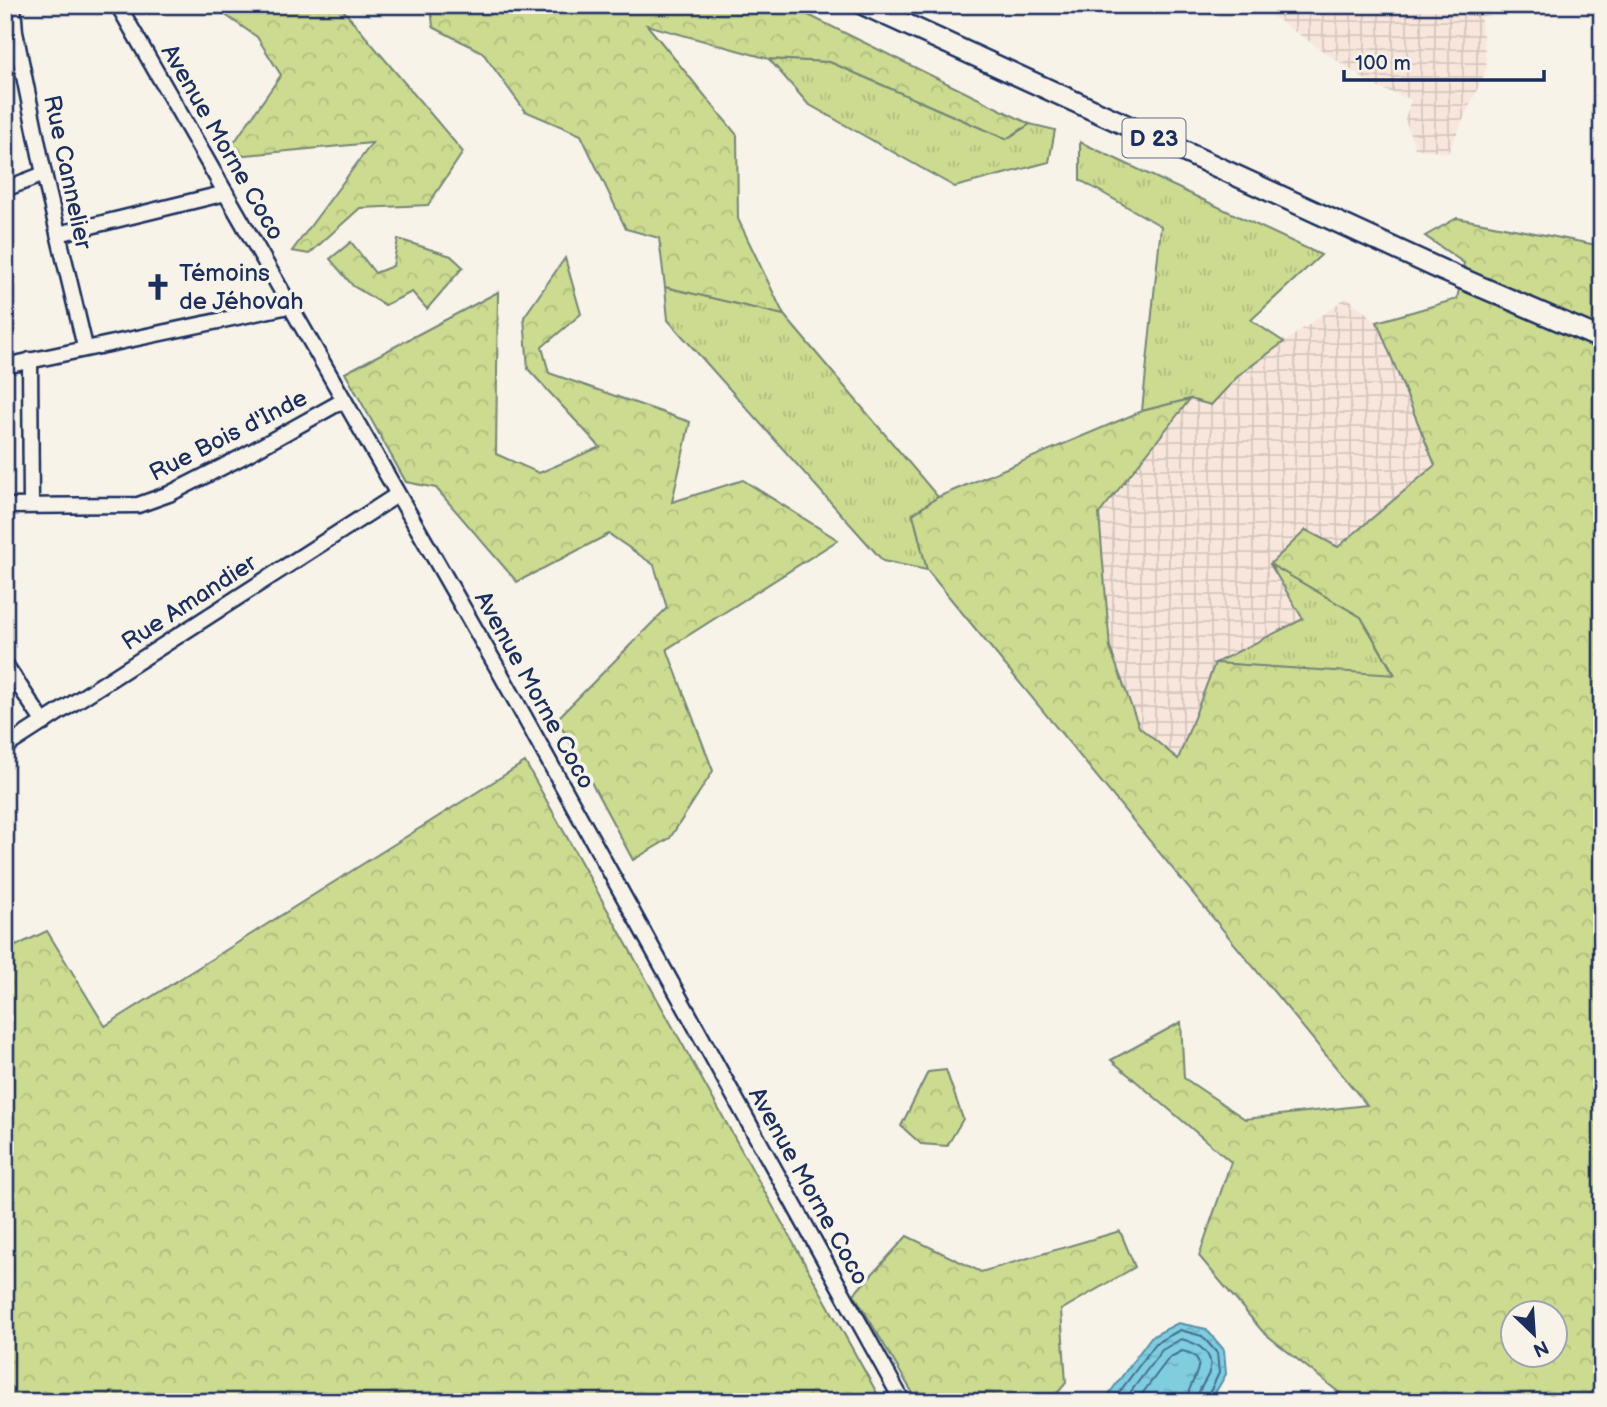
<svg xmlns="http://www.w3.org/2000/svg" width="1607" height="1407" font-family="'Balsamiq Sans',sans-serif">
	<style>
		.industrial { fill: url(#industrial-grid) }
		.grass { fill: url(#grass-tufts); stroke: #748576; stroke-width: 2 }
		.forest { fill: url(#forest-crowns); stroke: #748576; stroke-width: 2; fill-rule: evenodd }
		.water { fill: url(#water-ripples); stroke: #578eaa; stroke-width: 2 }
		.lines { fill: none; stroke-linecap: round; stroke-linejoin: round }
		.shore { stroke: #436e91; stroke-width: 2 }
		.minor-casing { stroke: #1b2f5e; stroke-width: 19 }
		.major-casing { stroke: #1b2f5e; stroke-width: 24 }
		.minor { stroke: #f7f3e8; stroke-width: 14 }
		.major { stroke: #f7f3e8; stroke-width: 19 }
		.labels { text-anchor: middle; stroke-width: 7; stroke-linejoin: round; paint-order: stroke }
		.shield { fill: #f7f3e8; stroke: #5d6a87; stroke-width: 2 }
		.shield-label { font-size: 23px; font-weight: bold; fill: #1b2f5e }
		.street-label { font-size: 24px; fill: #1b2f5e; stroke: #f7f3e8 }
		.poi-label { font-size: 24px; fill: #1b2f5e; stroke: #f7f3e8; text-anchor: start }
	</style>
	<defs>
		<pattern id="industrial-grid" width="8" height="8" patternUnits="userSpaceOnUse" patternTransform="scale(1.75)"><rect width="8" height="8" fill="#f8e6dc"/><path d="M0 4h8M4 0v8" fill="none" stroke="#d4c6bf"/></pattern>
		<pattern id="grass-tufts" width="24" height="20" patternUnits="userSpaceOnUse" patternTransform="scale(1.75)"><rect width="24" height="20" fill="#ccdb8f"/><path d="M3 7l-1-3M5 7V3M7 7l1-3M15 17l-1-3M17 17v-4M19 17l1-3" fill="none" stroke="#afbc7e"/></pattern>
		<pattern id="forest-crowns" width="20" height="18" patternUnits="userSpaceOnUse" patternTransform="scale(1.75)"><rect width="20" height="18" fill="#ccdb8f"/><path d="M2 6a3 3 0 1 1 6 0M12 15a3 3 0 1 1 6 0" fill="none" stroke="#afbc7e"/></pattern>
		<pattern id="water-ripples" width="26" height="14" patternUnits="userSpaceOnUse" patternTransform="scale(1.75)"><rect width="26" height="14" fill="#7fcddd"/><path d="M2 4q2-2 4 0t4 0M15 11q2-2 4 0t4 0" fill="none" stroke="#6db0c0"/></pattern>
	</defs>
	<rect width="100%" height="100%" fill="#f7f3e8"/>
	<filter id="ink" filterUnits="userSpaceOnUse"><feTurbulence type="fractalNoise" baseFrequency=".0143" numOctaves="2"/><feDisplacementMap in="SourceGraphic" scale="14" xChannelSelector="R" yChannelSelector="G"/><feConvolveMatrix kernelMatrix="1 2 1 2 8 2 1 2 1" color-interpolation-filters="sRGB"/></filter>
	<g filter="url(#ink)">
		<g class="industrial">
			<polygon points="1256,5 1479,5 1487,68 1448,153 1415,148 1405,119 1411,99 1381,89 1361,77"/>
			<polygon points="1347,297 1377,322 1435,465 1338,547 1270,563 1303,619 1215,663 1178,759 1139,727 1110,648 1099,514 1190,399 1211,405 1240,374"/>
		</g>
		<g class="grass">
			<polygon points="769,59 830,62 1006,139 1030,124 1055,130 1049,162 955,187 808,104"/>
			<polygon points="1080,142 1321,255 1251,320 1284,342 1240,374 1211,405 1190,399 1142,411 1161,226 1080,180"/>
			<polygon points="665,287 784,315 938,497 913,514 927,570 883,561 668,320"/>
			<polygon points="1270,564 1361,617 1395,676 1215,663 1303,619"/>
		</g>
		<g class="forest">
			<polygon points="211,5 339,5 463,152 428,205 360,208 309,254 292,251 372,143 224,157 281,75 257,37"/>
			<polygon points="431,5 788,5 1030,124 1006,139 830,62 769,59 647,25 737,135 738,219 784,315 665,287 659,238 626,229 581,135 525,111 482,52 433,27"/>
			<path d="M1457,218l145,28v1132l-18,24h-233l-88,-70 -64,-76 32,-94 -120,-102 70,-38 3,56 61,41 122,-14 -440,-535 -14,-56 25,-17 204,-86 48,-12 -91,115 11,134 29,79 39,32 37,-96 180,12 -34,-58 -91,-53 36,-34 32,17 97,-82 -58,-143 80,-23 7,-36 -39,-27zM1512,1312h42v42h-42z"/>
			<polygon points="398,239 451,256 463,267 427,309 412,292 385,305 353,286 330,259 351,242 375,273 393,266"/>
			<polygon points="565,258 581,314 542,347 549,373 690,422 672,502 743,480 838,540 667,649 713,771 670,838 633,860 557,719 667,608 654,565 609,534 517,582 436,488 406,482 345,373 498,292 496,454 539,473 600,447 528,369 524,317"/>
			<polygon points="525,762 882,1402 5,1402 5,951 47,931 105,1026"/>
			<polygon points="946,1070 963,1119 947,1146 921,1144 901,1126 928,1072"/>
			<polygon points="1120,1231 1135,1267 1061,1310 1066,1383 1050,1402 918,1402 854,1294 907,1236 981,1272"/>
		</g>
		<polygon class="water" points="1178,1323 1206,1329 1224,1350 1226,1374 1210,1402 1103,1402 1151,1337"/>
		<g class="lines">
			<g class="shore">
				<polyline points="1112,1402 1156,1343 1180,1330 1202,1336 1217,1353 1219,1373 1205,1402"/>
				<path d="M1123,1402l39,-52 19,-11c17,4 36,15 27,36 -4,9 -11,16 -12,27"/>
				<path d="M1136,1402l33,-44 13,-7c34,7 5,31 4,51"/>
			</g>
			<defs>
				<g id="minor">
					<polyline points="13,5 15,32 44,174 85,347"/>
					<polyline points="118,5 498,669 903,1402"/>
					<polyline points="5,189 44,174"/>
					<polyline points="58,234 226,193"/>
					<polyline points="30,360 31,505"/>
					<polyline points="5,366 289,306"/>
					<polyline points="5,506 138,505 169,494 242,457 344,400"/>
					<polyline points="5,664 44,723"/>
					<polyline points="5,747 397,495"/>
				</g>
				<polyline id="major" points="864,5 1444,271 1602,339"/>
			</defs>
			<use href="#minor" class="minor-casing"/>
			<use href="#major" class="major-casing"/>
			<use href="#minor" class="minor"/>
			<use href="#major" class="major"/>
		</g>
	</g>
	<defs>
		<symbol id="church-bare" viewBox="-9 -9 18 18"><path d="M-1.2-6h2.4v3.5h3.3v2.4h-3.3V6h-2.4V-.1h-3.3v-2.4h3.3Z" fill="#1b2f5e" stroke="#f7f3e8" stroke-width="2.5" paint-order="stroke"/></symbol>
	</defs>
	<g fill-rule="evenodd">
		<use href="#church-bare" x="139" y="268" width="38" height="38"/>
	</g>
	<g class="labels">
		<rect class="shield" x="1122.5" y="118.5" width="63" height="39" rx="5"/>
		<g class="shield-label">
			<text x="1154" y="146">D 23</text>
		</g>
		<g class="street-label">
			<text transform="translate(223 142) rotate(60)" y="8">Avenue Morne Coco</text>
			<text transform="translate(68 172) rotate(78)" y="8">Rue Cannelier</text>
			<text transform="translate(228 435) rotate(-27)" y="8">Rue Bois d'Inde</text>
			<text transform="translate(189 602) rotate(-33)" y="8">Rue Amandier</text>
			<text transform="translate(535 690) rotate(61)" y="8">Avenue Morne Coco</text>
			<text transform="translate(809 1186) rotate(61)" y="8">Avenue Morne Coco</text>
		</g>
		<g class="poi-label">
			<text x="179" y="281">Témoins<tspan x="179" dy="28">de Jéhovah</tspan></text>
		</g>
	</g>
	<rect width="1607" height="1407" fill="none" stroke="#f7f3e8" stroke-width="28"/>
	<rect x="14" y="14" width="1579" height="1379" fill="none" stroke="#1b2f5e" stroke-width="2.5" filter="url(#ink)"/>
	<g transform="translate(1534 1334) rotate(155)"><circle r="33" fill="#f7f3e8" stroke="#9fa5b1" stroke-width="2"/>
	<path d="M0-5L12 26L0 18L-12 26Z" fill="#1b2f5e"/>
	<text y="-10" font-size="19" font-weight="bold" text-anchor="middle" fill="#1b2f5e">N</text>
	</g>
	<path d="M1344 70v10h200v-10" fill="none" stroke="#1b2f5e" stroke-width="3.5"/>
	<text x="1355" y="70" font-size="21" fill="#1b2f5e" stroke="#f7f3e8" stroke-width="5" paint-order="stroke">100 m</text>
</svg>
